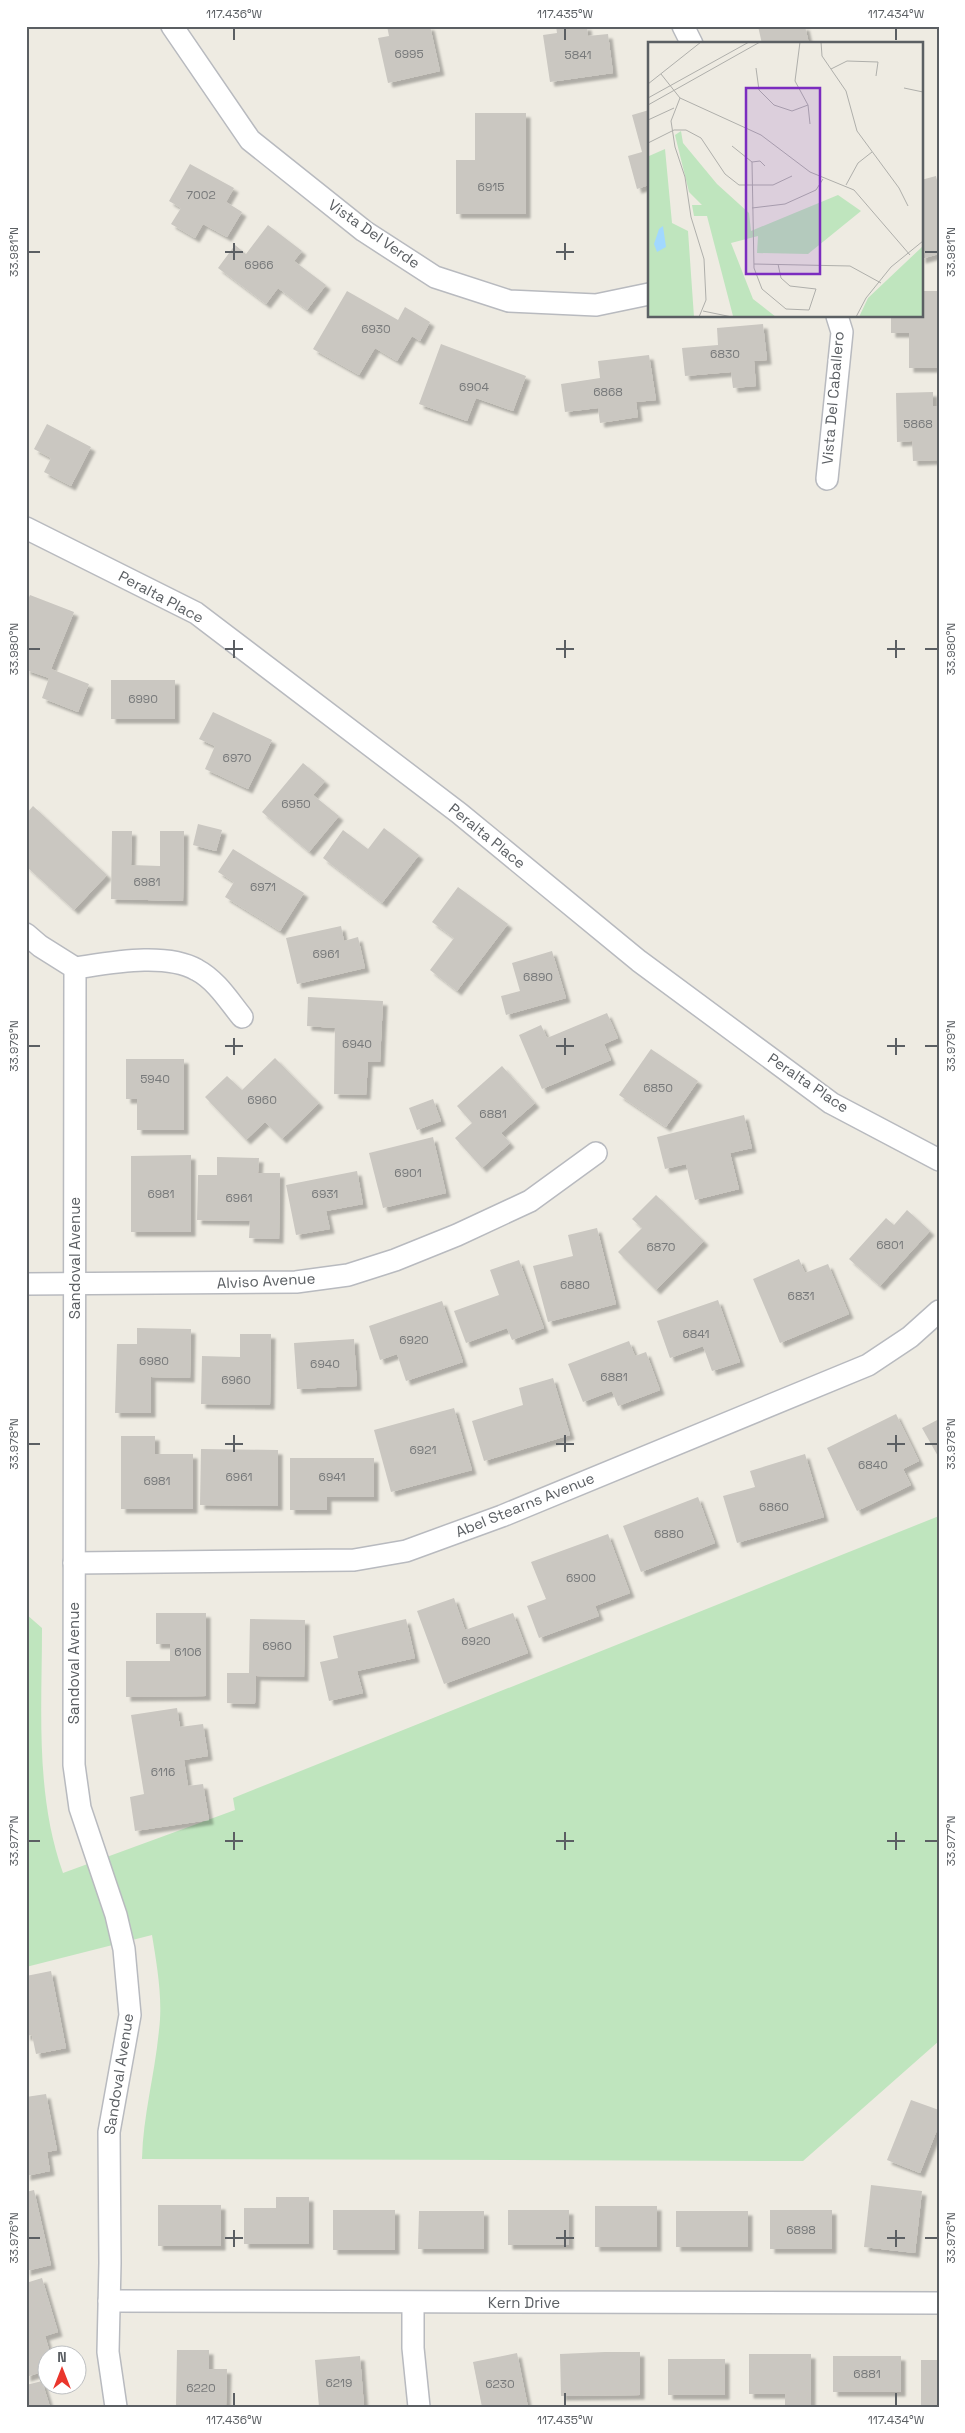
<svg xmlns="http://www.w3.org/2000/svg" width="965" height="2433" font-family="'Space Grotesk',sans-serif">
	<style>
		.green { fill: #bfe5be }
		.building { fill: #cac7c1; filter: url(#shadow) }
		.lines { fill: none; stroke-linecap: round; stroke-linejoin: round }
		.minor-casing { stroke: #b8babf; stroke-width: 24 }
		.minor { stroke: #fff; stroke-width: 21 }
		.ticks { fill: none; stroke: #5b5f63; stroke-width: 2 }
		.labels { text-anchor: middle; stroke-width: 4; stroke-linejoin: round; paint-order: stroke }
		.number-label { font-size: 12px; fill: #77797a }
		.street-label { font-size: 15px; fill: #5b5f63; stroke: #fff }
		.inset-road { fill: none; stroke: #afafab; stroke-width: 1 }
		.view { fill: #7b2cbf; fill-opacity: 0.15; stroke: #7b2cbf; stroke-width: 2.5 }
		.inset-edge { fill: none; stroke: #5b5f63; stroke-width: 2.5 }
		.neatline { fill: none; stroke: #5b5f63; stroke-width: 2 }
		.ticks-label { font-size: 12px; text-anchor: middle; fill: #5b5f63 }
	</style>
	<defs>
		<filter id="shadow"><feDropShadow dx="4.5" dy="4.5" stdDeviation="1" flood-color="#0004"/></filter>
	</defs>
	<rect width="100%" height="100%" fill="#eeebe2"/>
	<path class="green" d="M939,1516v525l-136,120 -661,-2c1,-44 13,-85 17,-129 4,-31 -2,-64 -7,-95l-126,32v-353l16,14c0,82 -7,166 21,245l172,-63 -2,-12z"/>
	<g class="building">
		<polygon points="387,26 430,26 440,71 388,83 378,38 389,36"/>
		<polygon points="556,26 587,26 588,36 608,34 613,73 550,82 543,35 557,33"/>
		<polygon points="758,26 805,26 809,44 762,44"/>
		<polygon points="649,110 649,185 637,189 628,156 642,152 632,115"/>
		<polygon points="475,113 526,113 526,214 456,214 456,160 475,160"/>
		<polygon points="190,164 234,188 226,202 242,212 227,237 203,224 195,238 171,224 181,208 169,201"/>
		<polygon points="936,176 939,188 939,254 921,259 921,180"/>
		<polygon points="268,225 302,251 294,261 326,285 307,310 278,288 266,304 218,268 235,245 246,254"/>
		<polygon points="347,291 398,320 405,307 430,322 420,341 412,336 397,361 375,348 359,375 313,349"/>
		<polygon points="921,291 939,291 939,368 909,368 909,333 891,333 891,316 921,316"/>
		<polygon points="763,324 767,360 754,361 756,386 733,388 731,372 685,376 682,348 718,345 717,328"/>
		<polygon points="441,344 526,376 513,411 476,398 467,421 419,404"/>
		<polygon points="649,355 656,400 636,402 638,417 600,423 598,408 565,412 561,384 600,378 598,361"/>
		<polygon points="933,392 933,406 939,406 939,460 913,461 912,441 897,442 896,393"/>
		<polygon points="47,424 91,447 71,486 44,472 51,458 34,449"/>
		<polygon points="30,595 74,612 51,669 89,684 78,712 42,698 49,678 26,670 26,604"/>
		<rect x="111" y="680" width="64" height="39"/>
		<polygon points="213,712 272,740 248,789 205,769 215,746 199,739"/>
		<polygon points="303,763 325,781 313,795 339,816 309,852 262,812"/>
		<polygon points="33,806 107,875 74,910 26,866 26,814"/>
		<polygon points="198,824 222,830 216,851 193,845"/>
		<polygon points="384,828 419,855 382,903 323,858 343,830 368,849"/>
		<polygon points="112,831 132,831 131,865 160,866 160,831 184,831 183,901 111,899"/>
		<polygon points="233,849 304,893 280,931 225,897 234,882 218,872"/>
		<polygon points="458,887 508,924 457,991 430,970 454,938 432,922"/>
		<polygon points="341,926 344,941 358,937 365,968 297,984 286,938"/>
		<polygon points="552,951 566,998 506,1015 501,996 520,991 512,963"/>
		<polygon points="308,997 383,1001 380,1062 368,1062 366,1095 334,1094 335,1028 307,1026"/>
		<polygon points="607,1013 618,1038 604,1044 611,1060 542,1089 519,1035 541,1025 547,1038"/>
		<polygon points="651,1049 698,1081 666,1127 619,1095"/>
		<polygon points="275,1058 319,1103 282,1139 265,1122 246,1140 205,1097 227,1076 242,1090"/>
		<polygon points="126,1059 184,1059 184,1130 137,1130 137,1099 126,1099"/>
		<polygon points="502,1066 535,1103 501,1133 510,1143 482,1168 455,1138 472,1123 457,1106"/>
		<polygon points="433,1099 441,1121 417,1130 409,1108"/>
		<polygon points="744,1115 752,1148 730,1153 739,1189 695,1200 686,1164 665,1169 657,1137"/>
		<polygon points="433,1137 446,1193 383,1208 369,1153"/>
		<polygon points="191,1155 191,1232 131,1232 131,1156"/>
		<polygon points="217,1157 259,1158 258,1173 280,1173 279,1239 249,1238 250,1221 197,1220 198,1175 217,1175"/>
		<polygon points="357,1171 363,1204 326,1211 330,1229 296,1235 286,1185"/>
		<polygon points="656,1195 704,1241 656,1290 618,1252 642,1228 632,1219"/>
		<polygon points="907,1210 930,1231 880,1286 849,1259 886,1218 894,1225"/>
		<polygon points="597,1228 616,1304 548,1322 533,1266 573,1256 568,1235"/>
		<polygon points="799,1259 805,1273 828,1264 849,1314 780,1343 753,1279"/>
		<polygon points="519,1260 544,1328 512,1340 507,1328 466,1343 454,1311 499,1295 490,1270"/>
		<polygon points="718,1300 740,1362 712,1371 703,1346 670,1358 657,1321"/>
		<polygon points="442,1301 463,1362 406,1381 397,1354 380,1360 369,1326"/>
		<polygon points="137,1328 191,1329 190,1378 151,1377 151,1413 115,1413 117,1344 137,1344"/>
		<polygon points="240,1334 271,1334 270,1405 201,1404 202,1356 240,1357"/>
		<polygon points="354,1339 357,1386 297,1389 294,1343"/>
		<polygon points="629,1341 635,1356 646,1352 660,1390 618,1406 612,1391 583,1402 568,1364"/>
		<polygon points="553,1378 570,1435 484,1461 472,1421 523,1405 519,1388"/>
		<polygon points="454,1408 472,1470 391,1492 374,1430"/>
		<polygon points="896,1414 919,1461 903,1469 911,1485 857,1511 827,1448"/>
		<polygon points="939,1419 939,1458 922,1428"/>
		<polygon points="121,1436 155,1436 155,1454 193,1454 193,1509 121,1509"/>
		<polygon points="201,1449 278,1450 278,1506 200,1505"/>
		<polygon points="805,1454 824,1517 737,1543 723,1496 755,1487 750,1471"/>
		<polygon points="290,1458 374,1458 374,1497 327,1497 327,1510 290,1510"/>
		<polygon points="698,1497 715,1543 641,1572 623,1526"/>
		<polygon points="608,1534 630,1593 595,1606 599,1616 539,1638 527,1606 546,1599 531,1562"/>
		<polygon points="454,1598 465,1630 513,1613 528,1653 444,1684 417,1611"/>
		<polygon points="156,1613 206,1613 206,1696 126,1697 126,1661 170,1661 170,1644 156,1644"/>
		<polygon points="250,1619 305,1620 304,1677 256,1676 255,1704 227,1703 227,1673 249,1673"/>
		<polygon points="406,1619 415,1658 357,1671 363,1693 329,1701 320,1662 338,1658 333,1636"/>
		<polygon points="177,1708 180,1727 203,1724 208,1756 184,1760 188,1786 203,1784 209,1820 135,1831 130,1797 144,1794 131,1715"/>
		<polygon points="51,1971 66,2048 36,2054 32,2035 26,2036 26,1976"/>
		<polygon points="46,2094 57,2150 47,2152 50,2171 26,2176 26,2097"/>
		<polygon points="911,2100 939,2110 939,2125 920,2173 887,2160"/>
		<polygon points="871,2185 922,2191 915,2253 864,2247"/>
		<polygon points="34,2190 51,2265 26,2271 26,2192"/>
		<polygon points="276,2197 309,2197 309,2244 244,2244 244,2208 276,2208"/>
		<rect x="158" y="2205" width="63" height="41"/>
		<rect x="595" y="2206" width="62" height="41"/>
		<rect x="333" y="2210" width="62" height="40"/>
		<rect x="508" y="2210" width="61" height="35"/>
		<rect x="770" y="2210" width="62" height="39"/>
		<polygon points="419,2211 484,2211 484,2249 418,2249"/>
		<rect x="676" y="2211" width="72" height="36"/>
		<polygon points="42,2278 58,2332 45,2336 51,2356 48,2356 48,2370 26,2377 26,2283"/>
		<polygon points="177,2350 209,2350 209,2369 227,2369 226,2407 176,2407"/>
		<polygon points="605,2352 640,2352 640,2395 561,2396 560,2354"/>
		<polygon points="517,2353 528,2407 482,2407 473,2362"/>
		<polygon points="749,2354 811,2354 811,2407 785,2407 785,2394 749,2394"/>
		<polygon points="360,2356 364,2407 319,2407 315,2360"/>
		<rect x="833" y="2356" width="68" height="36"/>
		<rect x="668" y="2359" width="57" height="36"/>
		<rect x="921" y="2360" width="18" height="46"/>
		<polygon points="42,2381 50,2407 26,2407 26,2385"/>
	</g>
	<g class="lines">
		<defs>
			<g id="minor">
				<polyline points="172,26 250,140 364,231 435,277 509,301 596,305 649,294"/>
				<polyline points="683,26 692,44"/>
				<polyline points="827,479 842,332 837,316"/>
				<polyline points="26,528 196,613 459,813 639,961 831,1103 939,1160"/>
				<polyline points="26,934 40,946 75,968 74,1765 80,1808 116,1915 124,1949 130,2015 109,2132 110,2263 108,2352 116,2407"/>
				<path d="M75,968c35,-5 90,-16 122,2 19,10 32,31 45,47"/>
				<polyline points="26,1284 296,1282 348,1275 395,1260 457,1235 530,1201 596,1153"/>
				<polyline points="74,1563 354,1560 406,1551 502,1516 868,1365 910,1337 939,1311"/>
				<polyline points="109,2301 939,2303"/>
				<polyline points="413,2303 413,2348 419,2407"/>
			</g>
		</defs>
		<use href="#minor" class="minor-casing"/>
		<use href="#minor" class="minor"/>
	</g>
	<path class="ticks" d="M234,28v12M565,28v12M896,28v12M234,243v17M565,243v17M28,252h12M225,252h18M556,252h18M925,252h13M234,640v18M565,640v18M896,640v18M28,649h12M225,649h18M556,649h18M887,649h18M925,649h13M234,1038v17M565,1038v17M896,1038v17M28,1046h12M225,1046h18M556,1046h18M887,1046h18M925,1046h13M234,1435v17M565,1435v17M896,1435v17M28,1444h12M225,1444h18M556,1444h18M887,1444h18M925,1444h13M234,1832v18M565,1832v18M896,1832v18M28,1841h12M225,1841h18M556,1841h18M887,1841h18M925,1841h13M234,2230v17M565,2230v17M896,2230v17M28,2238h12M225,2238h18M556,2238h18M887,2238h18M925,2238h13M234,2393v13M565,2393v13M896,2393v13"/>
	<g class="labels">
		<g class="number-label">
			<text x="409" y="58">6995</text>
			<text x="578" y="59">5841</text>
			<text x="491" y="191">6915</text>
			<text x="201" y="199">7002</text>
			<text x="259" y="269">6966</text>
			<text x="376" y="333">6930</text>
			<text x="725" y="358">6830</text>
			<text x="474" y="391">6904</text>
			<text x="608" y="396">6868</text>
			<text x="918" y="428">5868</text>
			<text x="143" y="703">6990</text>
			<text x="237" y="762">6970</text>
			<text x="296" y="808">6950</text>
			<text x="147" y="886">6981</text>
			<text x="263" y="891">6971</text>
			<text x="326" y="958">6961</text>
			<text x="538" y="981">6890</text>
			<text x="357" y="1048">6940</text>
			<text x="155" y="1083">5940</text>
			<text x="658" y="1092">6850</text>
			<text x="262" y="1104">6960</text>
			<text x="493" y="1118">6881</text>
			<text x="408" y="1177">6901</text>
			<text x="161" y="1198">6981</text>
			<text x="325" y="1198">6931</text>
			<text x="239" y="1202">6961</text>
			<text x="890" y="1249">6801</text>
			<text x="661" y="1251">6870</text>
			<text x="575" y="1289">6880</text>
			<text x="801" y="1300">6831</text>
			<text x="696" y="1338">6841</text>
			<text x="414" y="1344">6920</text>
			<text x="154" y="1365">6980</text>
			<text x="325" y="1368">6940</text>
			<text x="614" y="1381">6881</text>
			<text x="236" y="1384">6960</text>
			<text x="423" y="1454">6921</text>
			<text x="873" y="1469">6840</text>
			<text x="239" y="1481">6961</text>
			<text x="332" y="1481">6941</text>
			<text x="157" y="1485">6981</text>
			<text x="774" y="1511">6860</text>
			<text x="669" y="1538">6880</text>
			<text x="581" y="1582">6900</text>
			<text x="476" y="1645">6920</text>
			<text x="277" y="1650">6960</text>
			<text x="188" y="1656">6106</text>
			<text x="163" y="1776">6116</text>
			<text x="801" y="2234">6898</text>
			<text x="867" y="2378">6881</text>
			<text x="339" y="2387">6219</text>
			<text x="500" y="2388">6230</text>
			<text x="201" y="2392">6220</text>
		</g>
		<g class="street-label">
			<text transform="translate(374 234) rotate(35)" y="5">Vista Del Verde</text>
			<text transform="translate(833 398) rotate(-85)" y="5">Vista Del Caballero</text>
			<text transform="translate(161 597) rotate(28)" y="5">Peralta Place</text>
			<text transform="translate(487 836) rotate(39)" y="5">Peralta Place</text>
			<text transform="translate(808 1083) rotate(34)" y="5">Peralta Place</text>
			<text transform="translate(75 1258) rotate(-90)" y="5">Sandoval Avenue</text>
			<text transform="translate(266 1281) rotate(-3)" y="5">Alviso Avenue</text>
			<text transform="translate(525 1505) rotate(-22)" y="5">Abel Stearns Avenue</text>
			<text transform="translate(74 1663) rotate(-90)" y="5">Sandoval Avenue</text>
			<text transform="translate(119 2074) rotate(-81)" y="5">Sandoval Avenue</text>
			<text x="524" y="2308">Kern Drive</text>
		</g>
	</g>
	<g transform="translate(648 42)">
		<rect width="275" height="275" fill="#eeebe2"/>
		<path d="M33,89l2,12 34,41 32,29 2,18 87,-36 23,16 -53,43 -51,-1 1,-17 -27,7 22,56 23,18 -43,-1 -26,-100h-13l-2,-11h10l-13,-13 -14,-57zM17,107l7,74 16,8 6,86h-46l1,-161zM275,204v71h-64l9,-19z" fill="#bfe5be"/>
		<path d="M15,184l3,21 -9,5 -3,-8 5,-15z" fill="#a1d8ff"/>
		<path class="inset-road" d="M152,0l-5,39 13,24 2,19M173,0l1,14 24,35 11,40 42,57 9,18M108,26l3,22 15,15 18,6 16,-6M183,27l16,-8 31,1 -2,14M13,32l19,24 81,37 49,37 44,18 56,65M0,42l53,-42M256,46l19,4M0,56l101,-56M32,56l-9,23 4,26 10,30 6,40 13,42 2,41 -7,17M0,63l112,-63M0,78l26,-12M0,101l26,-13h12l15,8 24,36 14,11h34l19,-9M84,104l20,16 2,106 8,21 24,20 23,1 7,-21 -26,-3 -9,-8 -3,-14M104,120l8,-1 5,5M198,143l12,-22 14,-11M104,166l33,-4 31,-14 7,-11M106,222l96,2 31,17M55,269l29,6M208,275l10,-19 25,-31 32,-26"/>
		<path class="view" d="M98,46h74v186h-74z"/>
		<rect width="275" height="275" class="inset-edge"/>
	</g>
	<rect width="965" height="2433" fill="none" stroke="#ffffff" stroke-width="55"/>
	<g transform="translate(62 2370)"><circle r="24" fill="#ffffff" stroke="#bdbfc1"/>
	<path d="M0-4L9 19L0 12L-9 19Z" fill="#ea362c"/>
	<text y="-8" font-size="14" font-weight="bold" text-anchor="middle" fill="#5b5f63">N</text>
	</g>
	<rect x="28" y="28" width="910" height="2378" class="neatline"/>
	<g class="ticks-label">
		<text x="234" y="18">117.436°W</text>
		<text x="565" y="18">117.435°W</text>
		<text x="896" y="18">117.434°W</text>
		<text transform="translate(14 252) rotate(-90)" y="4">33.981°N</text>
		<text transform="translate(951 252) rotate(-90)" y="4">33.981°N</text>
		<text transform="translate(14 649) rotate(-90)" y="4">33.980°N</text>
		<text transform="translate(951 649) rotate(-90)" y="4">33.980°N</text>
		<text transform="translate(14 1046) rotate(-90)" y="4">33.979°N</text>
		<text transform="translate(951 1046) rotate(-90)" y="4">33.979°N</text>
		<text transform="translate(14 1444) rotate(-90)" y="4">33.978°N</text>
		<text transform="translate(951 1444) rotate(-90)" y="4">33.978°N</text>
		<text transform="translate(14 1841) rotate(-90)" y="4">33.977°N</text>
		<text transform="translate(951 1841) rotate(-90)" y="4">33.977°N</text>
		<text transform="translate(14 2238) rotate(-90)" y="4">33.976°N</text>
		<text transform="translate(951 2238) rotate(-90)" y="4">33.976°N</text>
		<text x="234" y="2424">117.436°W</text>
		<text x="565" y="2424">117.435°W</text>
		<text x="896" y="2424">117.434°W</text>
	</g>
</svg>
